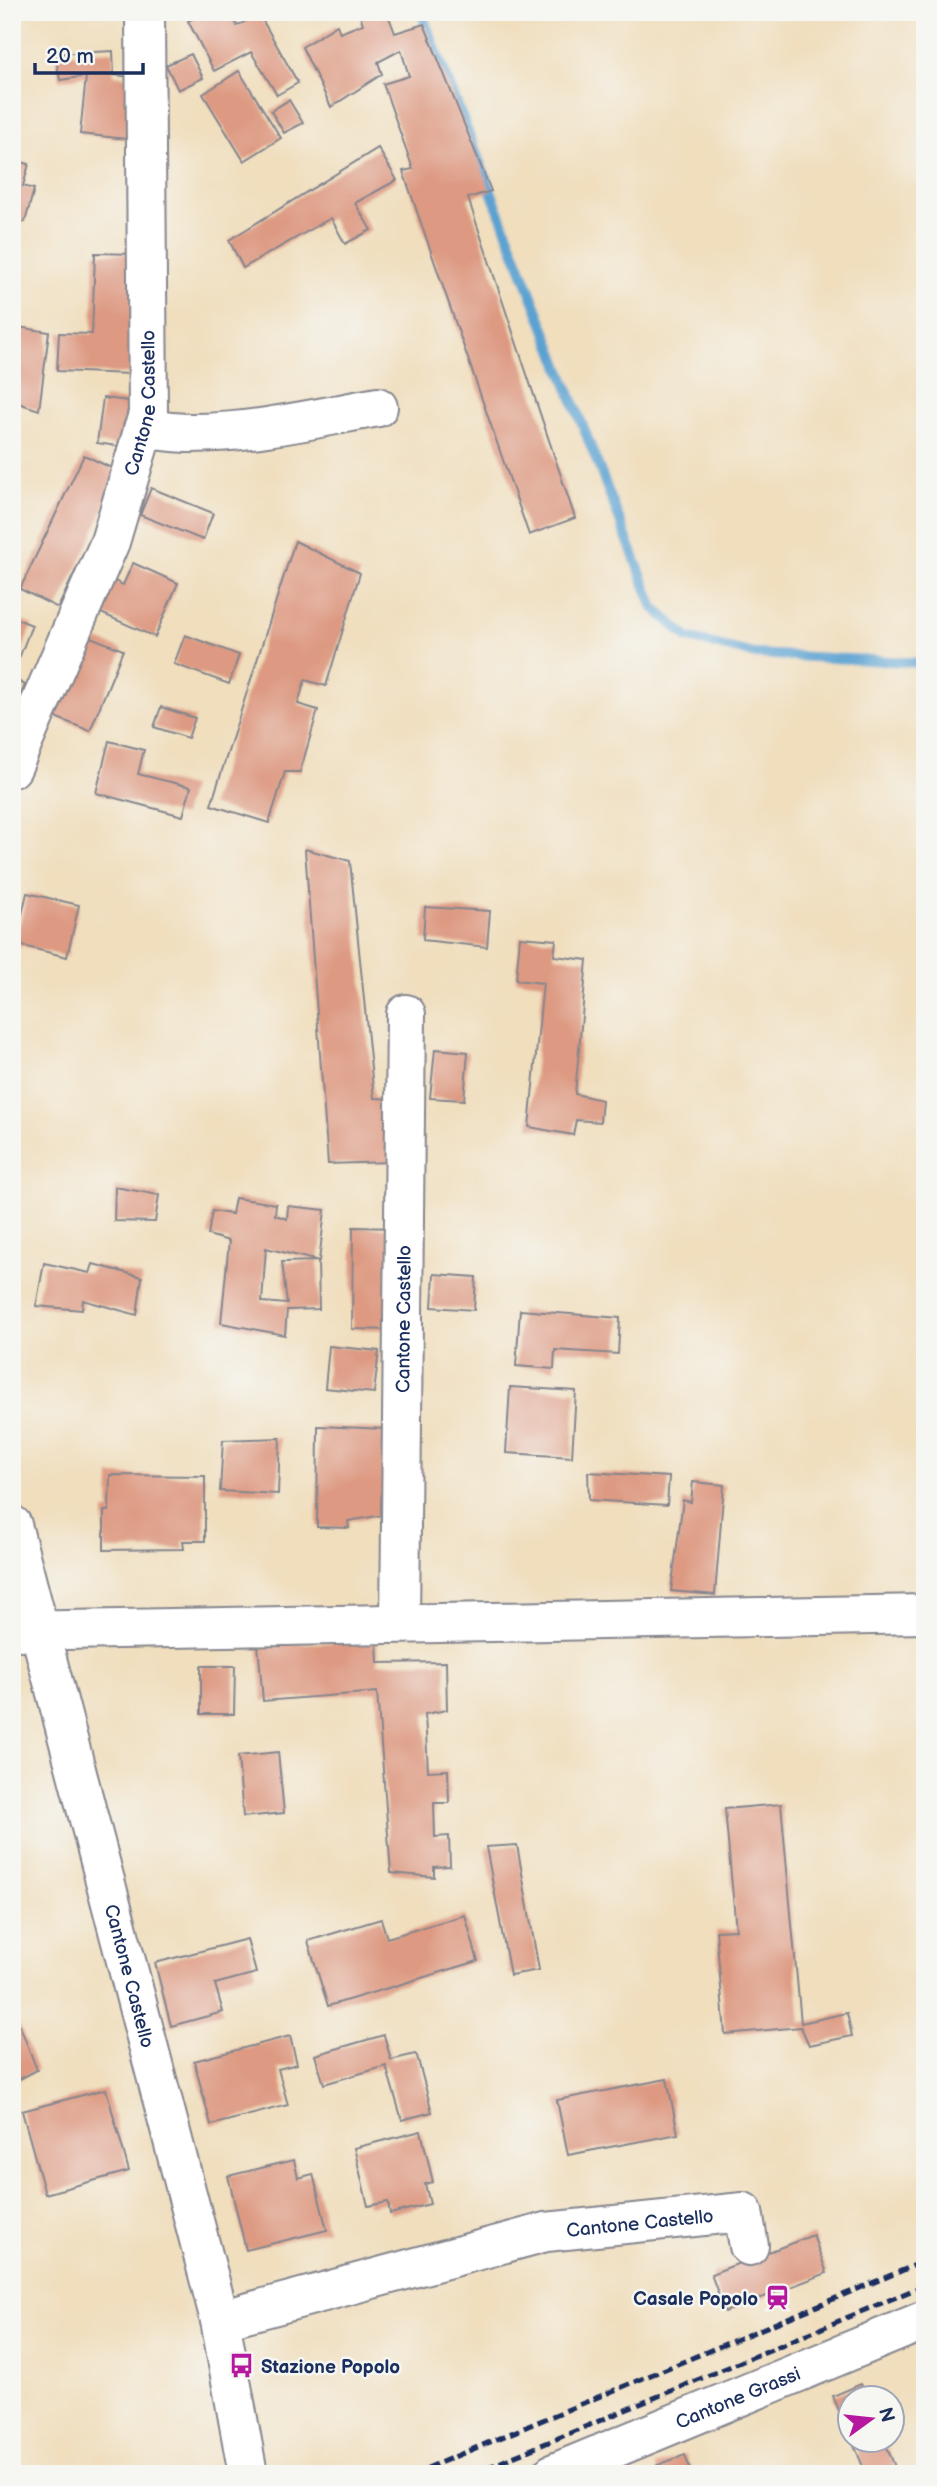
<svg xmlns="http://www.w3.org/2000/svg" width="937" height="2486" font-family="'Balsamiq Sans',sans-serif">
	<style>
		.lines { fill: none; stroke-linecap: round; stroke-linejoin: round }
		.stream { stroke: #5ca2d1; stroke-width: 10 }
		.building { fill: #dd9981 }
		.minor-casing { stroke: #86868e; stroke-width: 42 }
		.minor { stroke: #fff; stroke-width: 38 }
		.rail { stroke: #1b2f5e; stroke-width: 5; stroke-dasharray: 10 5; stroke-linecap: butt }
		.labels { text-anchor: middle; stroke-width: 5; stroke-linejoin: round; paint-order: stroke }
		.street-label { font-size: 19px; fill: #1b2f5e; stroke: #f6f6f2 }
		.poi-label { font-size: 19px; font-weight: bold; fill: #1b2f5e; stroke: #f6f6f2; text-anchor: end }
	</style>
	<rect width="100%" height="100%" fill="#f6f6f2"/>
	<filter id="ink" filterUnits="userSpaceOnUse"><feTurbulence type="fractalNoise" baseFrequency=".0143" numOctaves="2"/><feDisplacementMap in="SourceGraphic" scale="14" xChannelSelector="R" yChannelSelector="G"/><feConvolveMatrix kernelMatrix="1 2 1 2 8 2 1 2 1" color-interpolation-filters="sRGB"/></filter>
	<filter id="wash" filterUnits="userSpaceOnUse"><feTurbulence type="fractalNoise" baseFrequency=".00686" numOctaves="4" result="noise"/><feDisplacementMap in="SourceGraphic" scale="28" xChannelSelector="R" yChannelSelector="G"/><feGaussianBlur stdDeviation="1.57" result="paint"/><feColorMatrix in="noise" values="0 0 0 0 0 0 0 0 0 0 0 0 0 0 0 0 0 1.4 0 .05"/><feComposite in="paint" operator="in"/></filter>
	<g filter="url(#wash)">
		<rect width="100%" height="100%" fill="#f0debd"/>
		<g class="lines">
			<polyline class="stream" points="421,12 654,608 688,638 755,654 925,663"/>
		</g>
		<g id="blocks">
			<g class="building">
				<polygon points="206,12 230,12 237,26 259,14 298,83 277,95 251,52 214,71 188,21"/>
				<polygon points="359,12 387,12 395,33 424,24 491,191 468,198 575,518 529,535 403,171 413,169 383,84 409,76 401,50 378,62 382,74 331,107 302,47 337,25 340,33 363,24"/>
				<polygon points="113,51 114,75 133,77 127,139 80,134 86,76 60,80 55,54"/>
				<polygon points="191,54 203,78 178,90 166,65"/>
				<polygon points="239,71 281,138 244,161 203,94"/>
				<polygon points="289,100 303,123 284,133 271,111"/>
				<polygon points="378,148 397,180 355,203 371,230 345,244 331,218 243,268 229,240"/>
				<polygon points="12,160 29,164 23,186 34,189 25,222 12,219"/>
				<polygon points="95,253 134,254 130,374 57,371 59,333 92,334"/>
				<polygon points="12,326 49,332 39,410 12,401"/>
				<polygon points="103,398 129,401 123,447 97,443"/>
				<polygon points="84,455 118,471 97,525 58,608 20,589"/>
				<polygon points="151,488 213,513 203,540 140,515"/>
				<polygon points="295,541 360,573 326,686 305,680 298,704 318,710 300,772 285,772 269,823 211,805"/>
				<polygon points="133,563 178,583 155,637 94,610 108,578 123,585"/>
				<polygon points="12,617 32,625 12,676"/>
				<polygon points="83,634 123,650 90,731 50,715"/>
				<polygon points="185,635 239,655 229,684 174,664"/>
				<polygon points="12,678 25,685 12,715"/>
				<polygon points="161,707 195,718 188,738 154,727"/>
				<polygon points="109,741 144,750 138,774 191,787 183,816 96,793"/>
				<polygon points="305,849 350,861 374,1098 393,1099 390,1162 328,1164"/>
				<polygon points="27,893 79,905 67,957 15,944"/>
				<polygon points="425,907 490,911 487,947 423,940"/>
				<polygon points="520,937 556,940 554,956 587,960 575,1094 602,1100 600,1122 576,1120 573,1135 529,1127 543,983 516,980"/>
				<polygon points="435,1049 468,1052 464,1100 430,1098"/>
				<polygon points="115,1187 159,1195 155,1222 114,1221"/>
				<polygon points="235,1198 276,1204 275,1215 287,1219 288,1206 325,1210 319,1261 266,1248 262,1302 287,1304 282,1262 318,1261 319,1309 287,1310 285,1335 221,1323 229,1241 208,1235 212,1211 232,1214"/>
				<polygon points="353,1227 398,1228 397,1330 352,1329"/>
				<polygon points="44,1263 90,1273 93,1264 142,1277 137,1315 83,1300 82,1310 36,1306"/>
				<polygon points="434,1274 476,1277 474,1310 432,1307"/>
				<polygon points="520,1310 620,1318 618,1354 555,1350 554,1369 516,1366"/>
				<polygon points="329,1346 379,1351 374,1393 325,1388"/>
				<polygon points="510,1387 576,1391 572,1457 506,1453"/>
				<polygon points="318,1426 386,1429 383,1515 348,1521 349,1528 317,1527"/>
				<polygon points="280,1438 278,1494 220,1491 223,1440"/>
				<polygon points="588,1472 669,1477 667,1505 589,1500"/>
				<polygon points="110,1475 205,1476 205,1541 183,1541 184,1549 104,1550 104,1511 109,1511"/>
				<polygon points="693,1482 724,1485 715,1595 671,1591 683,1500 691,1502"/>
				<polygon points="377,1642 378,1663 446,1662 447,1710 425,1714 428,1771 448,1770 449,1803 434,1803 435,1837 449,1836 450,1866 434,1867 434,1877 391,1873 377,1692 263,1701 258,1644"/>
				<polygon points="201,1666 235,1666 234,1714 201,1714"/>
				<polygon points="278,1752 284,1813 243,1817 238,1756"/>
				<polygon points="781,1804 801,2023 847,2013 852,2036 809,2045 801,2027 725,2034 716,1931 736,1930 725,1809"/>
				<polygon points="517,1845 539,1970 510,1975 486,1847"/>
				<polygon points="465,1915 478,1961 328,2006 308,1941 381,1919 387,1938"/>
				<polygon points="247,1939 256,1973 215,1984 223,2012 171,2026 155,1963"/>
				<polygon points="20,2026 37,2070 12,2083 12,2029"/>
				<polygon points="384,2035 391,2060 415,2054 417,2056 432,2112 402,2120 386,2066 324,2084 315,2055"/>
				<polygon points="290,2036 297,2064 278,2069 288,2105 211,2125 194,2061"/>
				<polygon points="667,2079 678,2134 568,2155 557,2100"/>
				<polygon points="106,2089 129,2171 45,2194 22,2111"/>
				<polygon points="421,2131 433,2182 425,2184 430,2204 390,2214 388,2202 368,2206 354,2148"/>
				<polygon points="294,2160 298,2178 313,2174 327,2230 246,2250 228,2176"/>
				<polygon points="813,2235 827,2273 725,2312 711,2274"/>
				<polygon points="861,2384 867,2398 850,2398 849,2435 833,2396"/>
				<polygon points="852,2440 884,2440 898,2474 866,2474"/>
				<polygon points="685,2455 692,2474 658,2474 655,2466"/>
			</g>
		</g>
	</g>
	<g filter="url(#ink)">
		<use href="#blocks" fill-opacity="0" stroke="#86868e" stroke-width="2"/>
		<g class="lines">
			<defs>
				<g id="minor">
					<path d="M143,429c16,1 32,4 48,4 63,0 126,-15 187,-26"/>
					<path id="s1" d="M12,768l98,-226 38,-128 -3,-400"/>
					<path id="s2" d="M12,1525l208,795 28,154"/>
					<path id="s3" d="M400,1623l6,-609"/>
					<polyline points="14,1631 925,1614"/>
					<path id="s4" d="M220,2320l326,-88 197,-20 6,34"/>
					<path id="s5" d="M552,2474l373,-154"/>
				</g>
			</defs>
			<use href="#minor" class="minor-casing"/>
			<use href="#minor" class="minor"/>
			<g class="rail">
				<polyline points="413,2474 925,2261"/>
				<polyline points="472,2474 925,2285"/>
			</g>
		</g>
	</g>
	<defs>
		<symbol id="station-bare" viewBox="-9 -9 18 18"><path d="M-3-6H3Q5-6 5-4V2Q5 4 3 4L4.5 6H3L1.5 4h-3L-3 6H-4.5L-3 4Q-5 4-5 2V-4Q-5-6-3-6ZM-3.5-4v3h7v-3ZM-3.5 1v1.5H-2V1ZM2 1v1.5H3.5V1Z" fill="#b5179e" stroke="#f6f6f2" stroke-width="2.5" paint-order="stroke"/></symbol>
		<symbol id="bus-bare" viewBox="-9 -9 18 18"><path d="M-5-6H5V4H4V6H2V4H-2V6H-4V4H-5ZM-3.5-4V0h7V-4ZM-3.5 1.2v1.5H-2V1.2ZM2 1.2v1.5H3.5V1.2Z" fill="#b5179e" stroke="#f6f6f2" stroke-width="2.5" paint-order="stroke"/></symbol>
	</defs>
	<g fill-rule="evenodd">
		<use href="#station-bare" x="760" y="2280" width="35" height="35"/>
		<use href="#bus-bare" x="224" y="2348" width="35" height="35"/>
	</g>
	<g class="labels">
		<g class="street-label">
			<text dy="7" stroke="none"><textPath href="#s1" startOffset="390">Cantone Castello</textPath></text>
			<text dy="7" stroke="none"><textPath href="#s3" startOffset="304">Cantone Castello</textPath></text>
			<text dy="7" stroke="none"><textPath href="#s2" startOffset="466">Cantone Castello</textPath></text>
			<text dy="7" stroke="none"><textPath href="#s4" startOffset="432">Cantone Castello</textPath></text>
			<text dy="7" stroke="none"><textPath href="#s5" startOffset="201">Cantone Grassi</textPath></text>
		</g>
		<g class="poi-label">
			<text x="758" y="2305">Casale Popolo</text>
			<text x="261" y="2373" text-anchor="start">Stazione Popolo</text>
		</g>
	</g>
	<rect width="937" height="2486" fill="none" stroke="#f6f6f2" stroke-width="42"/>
	<g transform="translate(871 2419) rotate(75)"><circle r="33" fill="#f6f6f2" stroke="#9ea6b7" stroke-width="2"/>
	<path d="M0-5L12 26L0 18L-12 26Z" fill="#b5179e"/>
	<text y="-10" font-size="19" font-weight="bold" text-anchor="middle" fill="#1b2f5e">N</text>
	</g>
	<path d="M35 63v10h108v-10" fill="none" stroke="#1b2f5e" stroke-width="3.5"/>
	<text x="46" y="63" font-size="21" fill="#1b2f5e" stroke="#f6f6f2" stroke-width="5" paint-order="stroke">20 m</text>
</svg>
